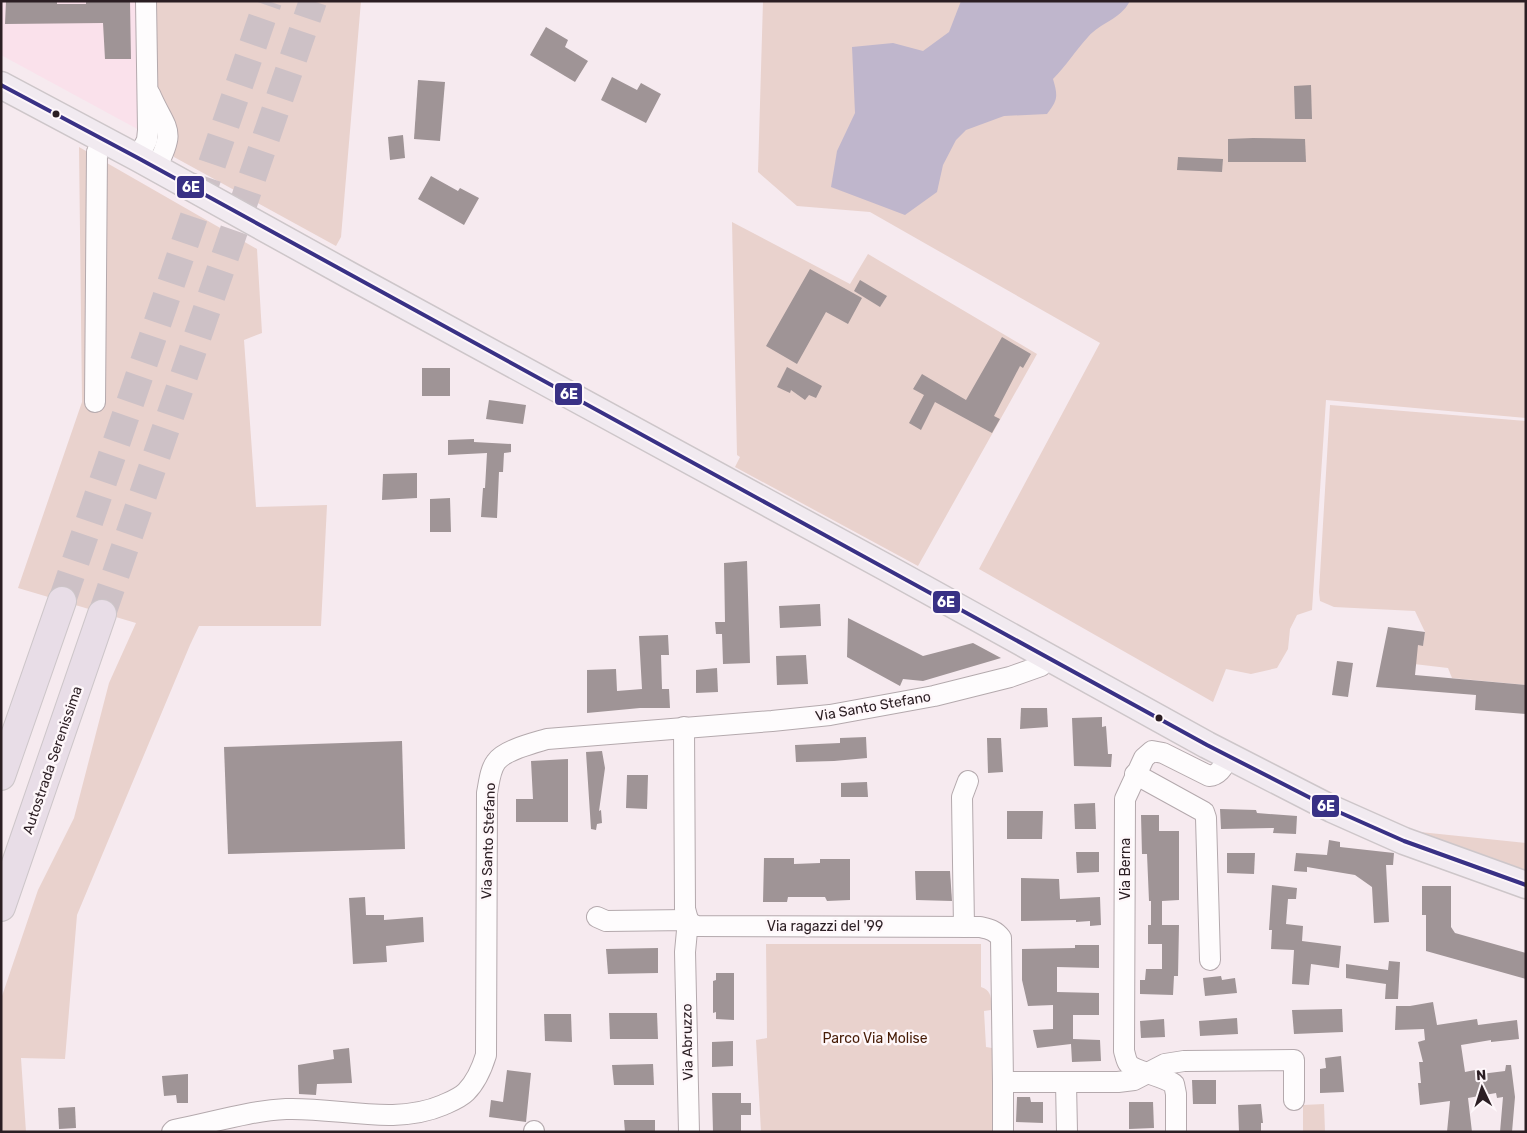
<svg xmlns="http://www.w3.org/2000/svg" width="1527" height="1133" font-family="Rubik,sans-serif">
	<style>
		.built { fill: #fae1eb }
		.green { fill: #e9d2cd }
		.water { fill: #bfb6cc }
		.building { fill: #9f9496 }
		.lines { fill: none; stroke-linecap: round; stroke-linejoin: round }
		.highway-tunnel { stroke: #cdc1c6; stroke-width: 28; stroke-dasharray: 28 14; stroke-linecap: butt }
		.minor-casing { stroke: #b4a9ad; stroke-width: 22 }
		.major-casing { stroke: #cdc6c9; stroke-width: 29 }
		.highway-casing { stroke: #cdc6c9; stroke-width: 30 }
		.minor { stroke: #fefcfd; stroke-width: 20 }
		.major { stroke: #f1eaf0; stroke-width: 26 }
		.highway { stroke: #e8dde7; stroke-width: 28 }
		.bus-1-casing { stroke: #fef7fa; stroke-width: 8 }
		.bus-1 { stroke: #393185; stroke-width: 4 }
		.bus-dot { fill: #2b1e23; stroke: #fef7fa; stroke-width: 2 }
		.labels { text-anchor: middle; stroke-width: 5; stroke-linejoin: round; paint-order: stroke }
		.street-label { font-size: 14px; fill: #2b1e23; stroke: #fef7fa }
		.park-label { font-size: 14px; fill: #461b05; stroke: #fef7fa }
		.line-badge { stroke: #fef7fa; stroke-width: 2 }
		.badge-label { font-size: 14px; text-anchor: middle; font-weight: bold; fill: #fff }
	</style>
	<rect width="100%" height="100%" fill="#f6eaef"/>
	<polygon class="built" points="1,1 139,1 141,131 1,55"/>
	<g class="green">
		<polygon points="154,1 361,1 341,237 336,246 174,157 174,125 156,85"/>
		<polygon points="763,1 1526,1 1526,418 1326,400 1312,610 1297,615 1290,629 1288,649 1277,668 1251,674 1226,669 1213,702 979,569 1100,343 870,212 797,206 758,172"/>
		<polygon points="79,147 257,249 262,333 244,340 256,507 327,505 321,626 199,626 190,645 77,915 65,1059 21,1058 26,1132 1,1132 1,999 38,890 74,818 109,683 136,623 18,588 82,402"/>
		<polygon points="732,222 850,284 868,254 1037,354 918,566 735,467 740,457 737,455"/>
		<polygon points="1330,405 1526,421 1526,685 1452,678 1448,668 1414,664 1418,645 1423,645 1425,632 1415,611 1334,607 1320,601 1319,592"/>
		<polygon points="1420,832 1526,843 1526,870"/>
		<path d="M766,944h215v43c12,4 10,13 10,23l-7,1 2,36 6,1 1,84h-232l-5,-92 11,-2z"/>
		<polygon points="1324,1104 1325,1132 1303,1132 1303,1105"/>
	</g>
	<path class="water" d="M961,1h169c-10,19 -29,21 -42,36 -12,13 -22,29 -35,42 5,17 5,21 -6,35l-43,2 -38,14 -10,10 -13,25 -6,27 -32,23 -74,-28 6,-36 18,-38 -3,-66 41,-4 30,8 26,-19z"/>
	<g class="building">
		<polygon points="6,1 57,1 57,4 86,4 86,1 130,1 131,59 105,59 103,23 5,24"/>
		<polygon points="546,27 568,40 565,47 588,61 575,82 530,55"/>
		<polygon points="612,77 637,90 641,83 661,94 646,123 601,100"/>
		<polygon points="418,80 445,82 440,141 414,139"/>
		<polygon points="1311,85 1312,119 1295,119 1294,86"/>
		<polygon points="403,135 405,158 390,160 388,137"/>
		<polygon points="1253,138 1305,139 1306,162 1228,162 1228,139"/>
		<polygon points="1178,157 1223,159 1222,172 1177,170"/>
		<polygon points="431,176 458,191 460,188 479,198 464,225 418,199"/>
		<polygon points="810,269 862,298 848,324 826,312 797,364 766,346"/>
		<polygon points="860,280 887,296 880,307 854,291"/>
		<polygon points="1002,337 1031,354 1023,368 1020,366 994,416 1000,419 992,433 935,402 921,430 909,423 924,395 913,389 922,374 966,400"/>
		<polygon points="787,367 822,386 816,398 809,395 805,400 791,390 790,393 777,387"/>
		<rect x="422" y="368" width="28" height="28"/>
		<polygon points="489,400 526,405 523,424 486,419"/>
		<polygon points="474,439 474,442 511,444 511,452 504,453 503,472 499,472 497,518 481,517 483,488 485,488 487,453 448,455 448,440"/>
		<polygon points="417,473 417,498 382,500 383,474"/>
		<polygon points="450,498 451,532 430,532 430,499"/>
		<polygon points="747,561 750,663 723,664 722,634 716,634 715,622 725,622 724,563"/>
		<polygon points="820,604 821,626 780,628 779,606"/>
		<polygon points="848,618 923,656 973,643 1001,658 923,681 903,679 900,686 847,657"/>
		<polygon points="1388,627 1425,632 1423,646 1418,645 1415,675 1526,685 1526,714 1475,710 1476,695 1376,687"/>
		<polygon points="668,635 669,655 661,655 662,689 669,689 670,708 640,708 587,713 587,670 616,669 617,691 642,689 639,636"/>
		<polygon points="806,655 808,684 777,685 776,656"/>
		<polygon points="1337,661 1353,663 1348,697 1332,695"/>
		<polygon points="717,668 718,692 696,693 696,670"/>
		<polygon points="1021,708 1047,708 1048,727 1020,729"/>
		<polygon points="1102,717 1102,727 1106,726 1108,754 1112,754 1111,767 1074,766 1072,718"/>
		<polygon points="866,737 867,758 834,761 796,762 795,745 840,743 840,738"/>
		<polygon points="987,738 1001,738 1003,772 988,773"/>
		<polygon points="402,741 405,849 228,854 224,747"/>
		<polygon points="602,751 605,768 599,811 601,810 602,823 597,824 596,830 591,829 586,752"/>
		<polygon points="568,759 568,822 516,822 516,799 533,799 531,761"/>
		<polygon points="627,775 648,775 647,809 626,808"/>
		<polygon points="867,782 868,797 841,797 841,783"/>
		<polygon points="1095,803 1096,829 1075,829 1074,804"/>
		<polygon points="1220,809 1256,810 1257,813 1297,816 1296,834 1273,833 1274,828 1221,829"/>
		<polygon points="1007,811 1043,811 1042,839 1007,839"/>
		<polygon points="1141,815 1159,815 1159,831 1179,831 1179,900 1162,901 1162,925 1179,925 1178,976 1174,976 1173,995 1140,994 1140,980 1145,980 1146,969 1162,969 1162,944 1148,944 1148,925 1151,925 1151,901 1149,901 1147,854 1142,854"/>
		<polygon points="1329,840 1340,842 1340,847 1394,853 1393,865 1386,865 1389,922 1374,923 1372,887 1355,875 1307,867 1307,872 1294,871 1296,853 1327,855"/>
		<polygon points="1076,852 1099,852 1099,872 1077,873"/>
		<polygon points="1227,853 1255,853 1254,874 1227,873"/>
		<polygon points="764,858 794,858 794,864 820,863 820,859 850,859 850,900 827,901 825,897 788,897 787,902 763,902"/>
		<polygon points="915,871 950,871 952,901 916,900"/>
		<polygon points="1021,878 1059,879 1060,899 1100,897 1101,925 1090,926 1090,921 1076,922 1076,920 1021,921"/>
		<polygon points="1272,885 1297,888 1296,899 1288,899 1286,924 1303,926 1302,941 1341,946 1339,968 1311,964 1309,985 1292,984 1294,950 1271,949 1272,930 1269,930"/>
		<polygon points="1422,886 1451,886 1451,927 1455,933 1526,953 1526,979 1426,951 1426,915 1422,915"/>
		<polygon points="365,897 366,915 384,915 384,920 423,917 424,942 386,946 387,962 353,964 349,898"/>
		<polygon points="1075,945 1099,945 1099,968 1057,967 1057,992 1099,993 1099,1015 1073,1015 1073,1039 1100,1040 1101,1061 1072,1062 1071,1044 1037,1048 1033,1030 1053,1029 1053,1005 1028,1006 1022,980 1022,949 1075,948"/>
		<polygon points="658,948 658,973 608,974 606,949"/>
		<polygon points="1389,961 1400,962 1398,999 1385,999 1386,984 1346,978 1346,964 1388,970"/>
		<polygon points="716,973 734,973 734,1020 716,1019 716,1012 713,1013 713,981 716,980"/>
		<polygon points="1221,976 1222,980 1235,978 1237,993 1205,996 1203,978"/>
		<polygon points="1433,1002 1437,1025 1477,1019 1478,1025 1517,1020 1519,1039 1491,1042 1491,1040 1461,1045 1465,1072 1480,1069 1481,1074 1505,1071 1506,1065 1511,1065 1515,1097 1512,1132 1500,1132 1503,1097 1497,1098 1496,1093 1468,1098 1472,1132 1447,1132 1450,1101 1420,1105 1418,1083 1421,1083 1419,1062 1423,1062 1418,1042 1425,1040 1424,1029 1395,1030 1396,1006 1410,1006"/>
		<polygon points="1342,1009 1343,1032 1294,1034 1292,1010"/>
		<polygon points="609,1013 657,1013 658,1039 610,1039"/>
		<polygon points="544,1014 571,1014 572,1042 545,1041"/>
		<polygon points="1237,1018 1238,1034 1200,1036 1199,1021"/>
		<polygon points="1164,1019 1165,1037 1141,1038 1140,1021"/>
		<polygon points="733,1041 733,1066 712,1067 712,1042"/>
		<polygon points="349,1048 352,1083 317,1084 316,1095 299,1094 298,1065 334,1059 333,1050"/>
		<polygon points="1341,1056 1344,1092 1320,1093 1320,1069 1326,1068 1325,1058"/>
		<polygon points="653,1064 654,1085 614,1085 612,1065"/>
		<polygon points="507,1070 531,1073 526,1122 489,1117 491,1100 503,1102"/>
		<polygon points="188,1074 188,1103 177,1103 176,1095 164,1096 162,1076"/>
		<polygon points="1192,1080 1216,1080 1216,1104 1193,1104"/>
		<polygon points="712,1093 741,1093 741,1103 751,1103 751,1115 741,1115 741,1132 713,1132"/>
		<polygon points="1017,1097 1030,1097 1031,1102 1043,1102 1043,1123 1016,1122"/>
		<polygon points="1129,1102 1153,1102 1154,1128 1129,1129"/>
		<polygon points="1261,1104 1263,1123 1261,1123 1261,1132 1239,1132 1238,1105"/>
		<polygon points="75,1107 76,1128 59,1129 58,1108"/>
		<polygon points="624,1120 655,1120 655,1132 625,1132"/>
	</g>
	<g class="lines">
		<g class="highway-tunnel">
			<polyline points="62,601 268,1"/>
			<polyline points="102,614 313,1"/>
		</g>
		<defs>
			<g id="minor">
				<path d="M150,94c16,37 27,34 6,74"/>
				<polyline points="138,158 147,140 148,130 146,1"/>
				<polyline points="95,402 97,152 104,139"/>
				<polyline points="684,727 685,909 688,920 685,952 689,1132"/>
				<polyline points="1135,774 1204,812 1206,818 1210,960"/>
				<path d="M597,917l9,4 82,-1 4,4 5,2 283,1c9,2 15,3 21,11l2,144"/>
				<polyline points="964,927 962,797 968,781"/>
				<polyline points="1066,1083 1067,1132"/>
				<path d="M172,1132l2,-2c37,-7 74,-19 112,-21 52,-2 108,17 157,-4 9,-4 17,-7 23,-13 10,-10 16,-24 20,-37l1,-262c2,-10 3,-23 9,-31 8,-12 38,-19 51,-23l225,-18 58,-6 104,-19 76,-19 31,-11 6,-8"/>
				<polyline points="534,1132 534,1131"/>
				<polyline points="1003,1132 1003,1082 1118,1082 1134,1080 1165,1064 1184,1061 1294,1060 1294,1100"/>
				<path d="M1176,1132v-38l-2,-10c-11,-8 -41,-13 -46,-21 -2,-3 -3,-9 -4,-12l1,-252 19,-41 8,-7 11,2 46,23c11,-1 15,-11 20,-19"/>
			</g>
			<polyline id="major" points="1,85 138,158 349,275 887,568 1207,745 1332,809 1404,841 1526,885"/>
			<g id="highway">
				<polyline points="1,776 62,601"/>
				<polyline points="1,907 102,614"/>
			</g>
		</defs>
		<use href="#minor" class="minor-casing"/>
		<use href="#major" class="major-casing"/>
		<use href="#highway" class="highway-casing"/>
		<use href="#minor" class="minor"/>
		<use href="#major" class="major"/>
		<use href="#highway" class="highway"/>
		<defs>
			<polyline id="bus-1" points="1,85 138,158 1207,745 1332,809 1404,841 1526,885"/>
		</defs>
		<use href="#bus-1" class="bus-1-casing"/>
		<use href="#bus-1" class="bus-1"/>
	</g>
	<g class="bus-dot">
		<circle cx="56" cy="114" r="4.5"/>
		<circle cx="1159" cy="718" r="4.5"/>
	</g>
	<g class="labels">
		<g class="street-label">
			<text transform="translate(873 706) rotate(-10)" y="5">Via Santo Stefano</text>
			<text transform="translate(52 760) rotate(-71)" y="5">Autostrada Serenissima</text>
			<text transform="translate(488 841) rotate(-88)" y="5">Via Santo Stefano</text>
			<text transform="translate(1125 869) rotate(-90)" y="5">Via Berna</text>
			<text x="825" y="931">Via ragazzi del '99</text>
			<text transform="translate(687 1042) rotate(-91)" y="5">Via Abruzzo</text>
		</g>
		<g class="park-label">
			<text x="875" y="1043">Parco Via Molise</text>
		</g>
	</g>
	<g class="line-badge">
		<rect x="176" y="175" width="29" height="24" rx="5" fill="#393185"/>
		<rect x="554" y="382" width="29" height="24" rx="5" fill="#393185"/>
		<rect x="932" y="590" width="29" height="24" rx="5" fill="#393185"/>
		<rect x="1311" y="794" width="29" height="24" rx="5" fill="#393185"/>
	</g>
	<g class="badge-label">
		<text x="191" y="192">6E</text>
		<text x="569" y="399">6E</text>
		<text x="946" y="607">6E</text>
		<text x="1326" y="811">6E</text>
	</g>
	<rect width="1527" height="1133" fill="none" stroke="#2b1e23" stroke-width="5"/>
	<g transform="translate(1482 1088) rotate(356)" stroke="#fef7fa" stroke-width="4" paint-order="stroke">
	<path d="M0-4L9 19L0 12L-9 19Z" fill="#2b1e23"/>
	<text y="-8" font-size="14" font-weight="bold" text-anchor="middle" fill="#2b1e23">N</text>
	</g>
</svg>
